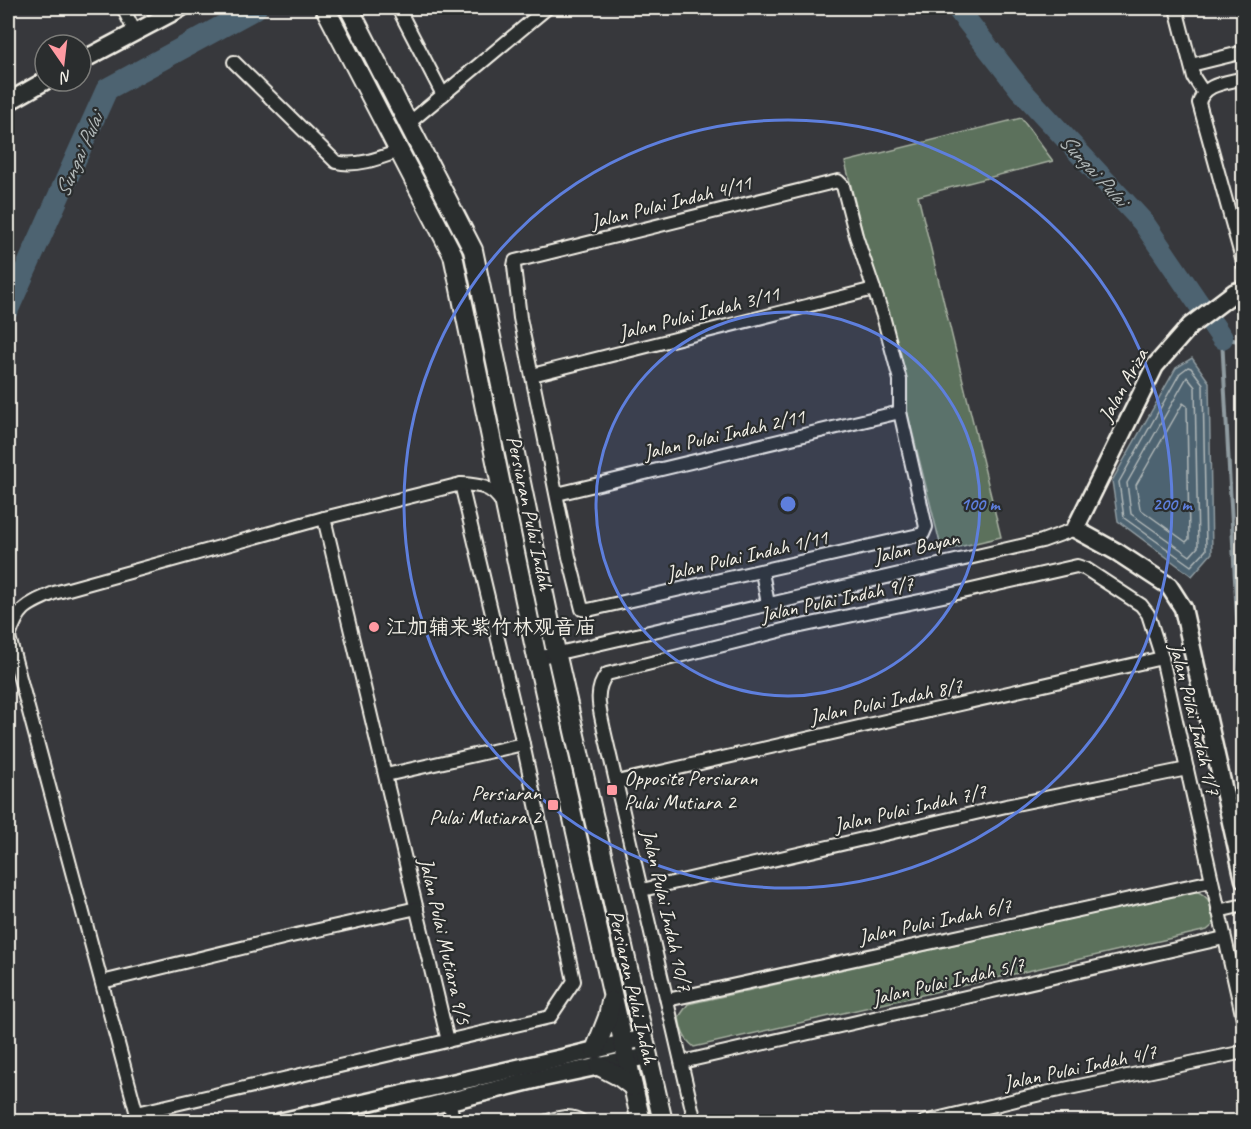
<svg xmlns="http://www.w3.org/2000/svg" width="1251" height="1129" font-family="Caveat,'LXGW WenKai TC',sans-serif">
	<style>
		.green { fill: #5b715c; stroke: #a8b1a2; stroke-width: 1.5 }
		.water { fill: #4d6371; stroke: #909ca1; stroke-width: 1.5 }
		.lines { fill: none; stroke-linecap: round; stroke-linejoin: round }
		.shore { stroke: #b1b8b8; stroke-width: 1.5 }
		.stream { stroke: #909ca1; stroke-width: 4 }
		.river { stroke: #4d6371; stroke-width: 22 }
		.minor-casing { stroke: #f4f1e8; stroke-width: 16 }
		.tertiary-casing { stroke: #f4f1e8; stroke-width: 21 }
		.secondary-casing { stroke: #f4f1e8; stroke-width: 22 }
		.minor { stroke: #2a2d2e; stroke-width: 12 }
		.tertiary { stroke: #2a2d2e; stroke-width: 16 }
		.secondary { stroke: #2a2d2e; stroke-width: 18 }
		.ring { fill: none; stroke: #5e7fdd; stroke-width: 3 }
		.poi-dot { fill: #ff9aa2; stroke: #2a2d2e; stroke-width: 2 }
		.labels { text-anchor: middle; stroke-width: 4.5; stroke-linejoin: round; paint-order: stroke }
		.street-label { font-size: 21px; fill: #f4f1e8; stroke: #2a2d2e }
		.poi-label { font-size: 21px; fill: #f4f1e8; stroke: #2a2d2e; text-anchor: start }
		.water-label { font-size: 22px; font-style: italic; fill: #b1b8b8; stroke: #2a2d2e }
		.centre { fill: #5e7fdd; stroke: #2a2d2e; stroke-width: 3 }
		.ring-label { font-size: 18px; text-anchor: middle; font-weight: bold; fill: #5e7fdd; stroke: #2a2d2e; stroke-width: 4.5; stroke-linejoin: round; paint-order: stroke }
	</style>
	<rect width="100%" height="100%" fill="#37383c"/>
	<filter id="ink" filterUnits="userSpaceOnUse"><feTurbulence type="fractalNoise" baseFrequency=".0167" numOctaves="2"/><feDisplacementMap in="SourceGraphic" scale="12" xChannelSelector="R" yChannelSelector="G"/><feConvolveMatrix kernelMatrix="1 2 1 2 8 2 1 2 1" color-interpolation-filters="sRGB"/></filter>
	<g filter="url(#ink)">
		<g class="green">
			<polygon points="1021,118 1053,161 918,196 1001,537 942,551 845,162"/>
			<path d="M1195,891c15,4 21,20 18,34l-6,5 -513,117c-11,-9 -13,-17 -15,-30l9,-13z"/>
		</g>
		<polygon class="water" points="1192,358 1209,382 1212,553 1192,576 1118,521 1112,481 1176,368"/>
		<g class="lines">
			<g class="shore">
				<polygon points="1188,367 1191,368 1203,384 1206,550 1191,566 1124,518 1119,482 1180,373"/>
				<polygon points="1187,377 1195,387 1198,547 1190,556 1131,514 1127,483"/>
				<polygon points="1183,403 1187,406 1189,539 1186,542 1140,509 1136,485"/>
			</g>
			<polyline class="stream" points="1244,342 1222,338 1240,673 1244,689"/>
			<g class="river">
				<polyline points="957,8 1020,89 1143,222 1222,338"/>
				<polyline points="8,309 107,89 256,8"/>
			</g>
			<defs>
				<g id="minor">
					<polyline points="123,8 135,32"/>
					<polyline points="398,8 443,95"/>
					<polyline points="1176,8 1194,78 1204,93"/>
					<path d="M234,62l102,100c21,5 44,-4 63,-11"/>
					<polyline points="1191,65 1244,52"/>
					<path d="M1244,78c-18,5 -40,5 -45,25l45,163"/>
					<polyline points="409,123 547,8"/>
					<polygon points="838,181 843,186 856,236 883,316 900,380 900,412 926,527 923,534 588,610 582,609 569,557 520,318 514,266 515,261"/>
					<polyline points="532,375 874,289"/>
					<polyline points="557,494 900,412"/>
					<polyline points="324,518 448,1041"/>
					<polyline points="762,572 768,604"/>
					<polyline points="537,658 1042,541 1075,529"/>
					<polyline points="386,775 523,744"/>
					<polyline points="617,782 1162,658"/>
					<polyline points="642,890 1006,806 1187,769"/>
					<polyline points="1218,911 1244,905"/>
					<polyline points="102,982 287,937 417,908"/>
					<polyline points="667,1000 1212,881"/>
					<polyline points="682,1062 1224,938"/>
					<polyline points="449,1101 454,1122"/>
					<polyline points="137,1113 550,1017 574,981 523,744 461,484"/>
					<path d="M139,1122l-130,-485c10,-30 17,-32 45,-44l270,-75 137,-34c18,1 31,2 41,19"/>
					<path d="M545,1122c13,-4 25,-9 37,0"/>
					<path d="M695,1122l-91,-392c-4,-20 -11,-39 3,-56l180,-45 180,-38 110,-25 9,3 55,36 7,9 14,44 82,365"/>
					<polyline points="924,1122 1045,1093 1244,1052"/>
				</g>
				<g id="tertiary">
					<polyline points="81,61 181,8"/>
					<polyline points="8,102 45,81"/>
					<polyline points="1244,289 1235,292 1190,326 1155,366 1075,529 1117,552 1169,586 1183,608 1244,880"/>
					<polyline points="279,1122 562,1058 644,1038"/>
					<polyline points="366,1122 538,1079 648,1056"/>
				</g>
				<g id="secondary">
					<polyline points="325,8 453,255 537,658 641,1122"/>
					<polyline points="349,8 473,250 556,652 663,1122"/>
					<polyline points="595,1050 608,1017 611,1001"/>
					<polyline points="599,1066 620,1077 633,1087"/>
				</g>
			</defs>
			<use href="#minor" class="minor-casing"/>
			<use href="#tertiary" class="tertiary-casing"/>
			<use href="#secondary" class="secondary-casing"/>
			<use href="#minor" class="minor"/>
			<use href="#tertiary" class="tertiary"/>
			<use href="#secondary" class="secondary"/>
		</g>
	</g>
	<circle cx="788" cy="504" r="192" fill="#5e7fdd" fill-opacity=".12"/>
	<g class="ring">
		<circle cx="788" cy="504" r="192"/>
		<circle cx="788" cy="504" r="384"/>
	</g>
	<g class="poi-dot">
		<circle cx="374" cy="627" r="6"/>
		<rect x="606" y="784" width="12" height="12" rx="3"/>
		<rect x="547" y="799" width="12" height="12" rx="3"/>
	</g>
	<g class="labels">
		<g class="street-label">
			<text transform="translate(671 202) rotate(-14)" y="7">Jalan Pulai Indah 4/11</text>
			<text transform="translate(699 313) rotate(-14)" y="7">Jalan Pulai Indah 3/11</text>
			<text transform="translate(1123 385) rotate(-61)" y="7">Jalan Ariza</text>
			<text transform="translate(724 434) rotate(-13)" y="7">Jalan Pulai Indah 2/11</text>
			<text transform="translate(530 513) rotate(78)" y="7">Persiaran Pulai Indah</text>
			<text transform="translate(916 547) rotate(-13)" y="7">Jalan Bayan</text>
			<text transform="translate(747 555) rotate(-13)" y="7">Jalan Pulai Indah 1/11</text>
			<text transform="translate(837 599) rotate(-12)" y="7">Jalan Pulai Indah 9/7</text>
			<text transform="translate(886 701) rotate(-12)" y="7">Jalan Pulai Indah 8/7</text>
			<text transform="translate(1195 719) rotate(76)" y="7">Jalan Pulai Indah 1/7</text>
			<text transform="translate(910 808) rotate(-13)" y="7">Jalan Pulai Indah 7/7</text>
			<text transform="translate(667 910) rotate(77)" y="7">Jalan Pulai Indah 10/7</text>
			<text transform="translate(935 921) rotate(-12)" y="7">Jalan Pulai Indah 6/7</text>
			<text transform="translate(445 941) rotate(77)" y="7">Jalan Pulai Mutiara 9/5</text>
			<text transform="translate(948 981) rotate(-13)" y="7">Jalan Pulai Indah 5/7</text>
			<text transform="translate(633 987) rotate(77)" y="7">Persiaran Pulai Indah</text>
			<text transform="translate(1080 1067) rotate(-12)" y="7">Jalan Pulai Indah 4/7</text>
		</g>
		<g class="poi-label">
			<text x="386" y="634">江加辅来紫竹林观音庙</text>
			<text x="624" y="785">Opposite Persiaran<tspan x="624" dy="24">Pulai Mutiara 2</tspan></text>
			<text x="541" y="800" text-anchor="end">Persiaran<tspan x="541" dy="24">Pulai Mutiara 2</tspan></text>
		</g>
		<g class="water-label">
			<text transform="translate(78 155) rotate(-66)" y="8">Sungai Pulai</text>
			<text transform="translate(1094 169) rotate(47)" y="8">Sungai Pulai</text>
		</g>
	</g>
	<circle cx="788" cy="504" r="9" class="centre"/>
	<g class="ring-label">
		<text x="980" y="510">100 m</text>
		<text x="1172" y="510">200 m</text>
	</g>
	<rect width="1251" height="1129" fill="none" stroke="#2a2d2e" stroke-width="30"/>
	<rect x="15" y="15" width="1221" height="1099" fill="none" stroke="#f4f1e8" stroke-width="2" filter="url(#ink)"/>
	<g transform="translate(63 63) rotate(166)"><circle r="28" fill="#2a2d2e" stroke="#7b7b78" stroke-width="1.5"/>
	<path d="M0-4.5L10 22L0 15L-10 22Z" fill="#ff9aa2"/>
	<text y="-9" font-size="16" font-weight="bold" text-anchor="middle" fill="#f4f1e8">N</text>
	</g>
</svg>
